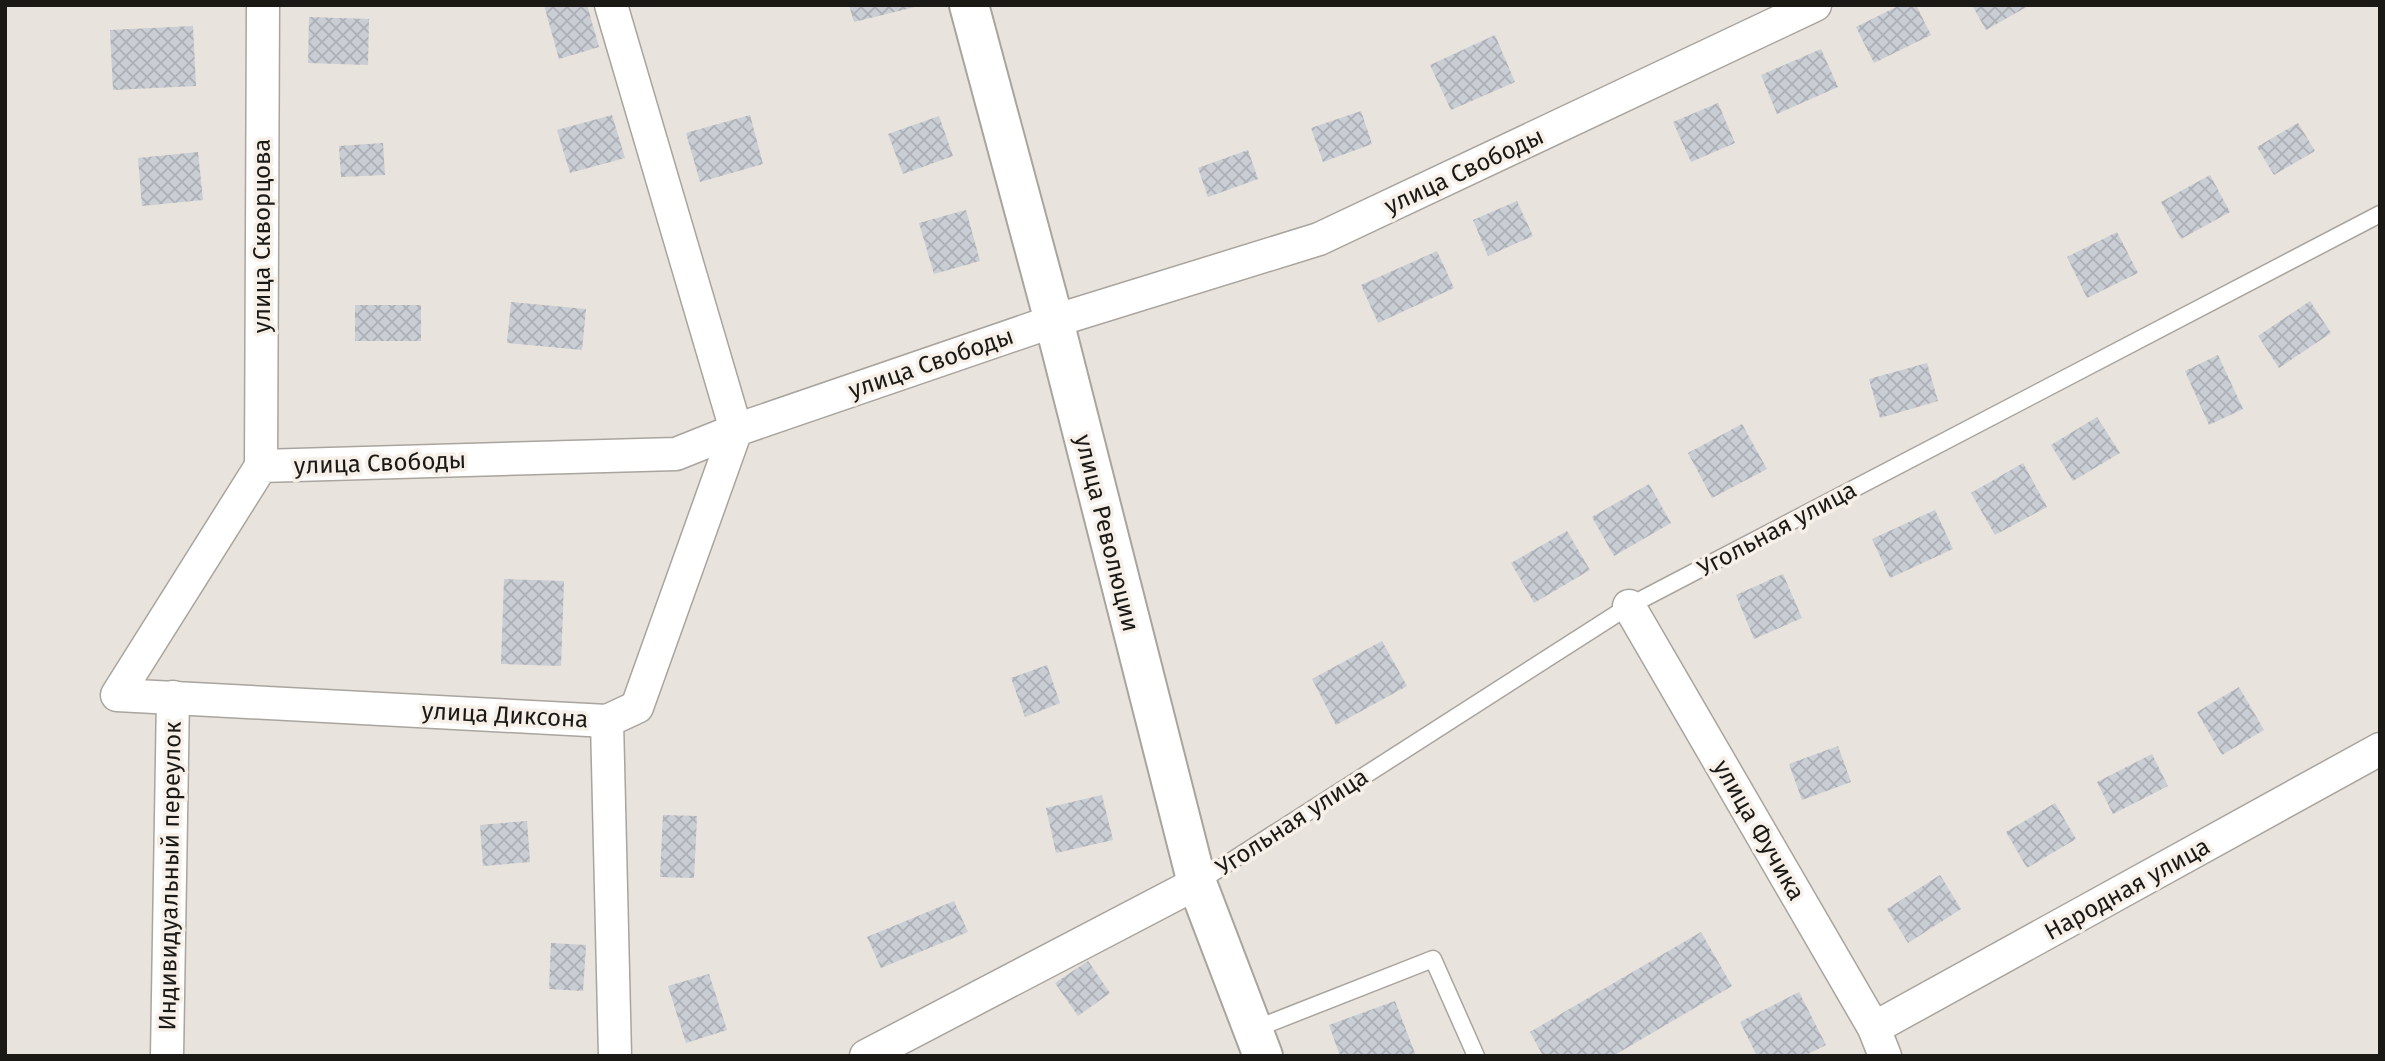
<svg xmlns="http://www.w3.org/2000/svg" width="2385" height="1061" font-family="'Fira Sans',sans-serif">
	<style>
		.building { fill: url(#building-cross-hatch) }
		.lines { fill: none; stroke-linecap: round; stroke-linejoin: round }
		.service-casing { stroke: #a9a49d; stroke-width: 19 }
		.minor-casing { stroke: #a9a49d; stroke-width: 35 }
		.tertiary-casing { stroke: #a9a49d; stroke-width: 42 }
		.service { stroke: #fff; stroke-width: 16 }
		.minor { stroke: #fff; stroke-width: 32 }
		.tertiary { stroke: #fff; stroke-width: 38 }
		.labels { text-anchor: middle; stroke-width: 7; stroke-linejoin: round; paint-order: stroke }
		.street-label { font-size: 24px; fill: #1b1916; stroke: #f6f0e9 }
	</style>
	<defs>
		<pattern id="building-cross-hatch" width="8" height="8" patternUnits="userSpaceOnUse" patternTransform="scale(1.75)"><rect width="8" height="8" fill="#c9cdd4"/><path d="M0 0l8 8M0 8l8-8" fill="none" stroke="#acafb5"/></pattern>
	</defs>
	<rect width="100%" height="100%" fill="#e8e3dc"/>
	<g class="building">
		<polygon points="544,5 587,5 599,47 559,59"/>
		<polygon points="849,5 918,5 919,6 854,22"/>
		<polygon points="1900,5 1916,5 1931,35 1874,63 1856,27"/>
		<polygon points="1972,5 2030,5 1986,30"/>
		<polygon points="309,17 369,19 368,65 308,63"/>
		<polygon points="193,26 196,86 113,90 110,30"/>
		<polygon points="1495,35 1515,82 1451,110 1430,65"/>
		<polygon points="1821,49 1838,87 1777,114 1761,75"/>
		<polygon points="1718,103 1735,143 1691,162 1673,122"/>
		<polygon points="1361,111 1372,144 1323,162 1311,128"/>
		<polygon points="612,115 625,158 570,173 557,130"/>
		<polygon points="750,115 763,164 700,182 686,133"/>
		<polygon points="939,116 953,156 903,174 888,134"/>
		<polygon points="2298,123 2315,151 2274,175 2257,147"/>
		<polygon points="383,143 385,175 341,177 339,146"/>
		<polygon points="1248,150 1258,179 1208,197 1198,168"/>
		<polygon points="198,152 203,200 142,206 138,158"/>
		<polygon points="2210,175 2230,212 2181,239 2161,202"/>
		<polygon points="1517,201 1533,236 1488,256 1473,220"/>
		<polygon points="966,210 980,261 934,274 919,223"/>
		<polygon points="2117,232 2138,273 2087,298 2067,257"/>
		<polygon points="1437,251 1454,288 1378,323 1361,285"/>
		<polygon points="2310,301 2331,333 2279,368 2258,336"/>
		<polygon points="511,302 586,309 582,350 507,343"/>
		<rect x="355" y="305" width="66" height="36"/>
		<polygon points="2218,355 2243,409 2209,425 2185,371"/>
		<polygon points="1927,363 1938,401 1880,418 1869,379"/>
		<polygon points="2097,417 2120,453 2073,481 2051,445"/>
		<polygon points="1742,424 1767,469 1712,498 1688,453"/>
		<polygon points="2023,463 2047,507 1995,535 1971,493"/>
		<polygon points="1649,484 1671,523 1614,556 1592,517"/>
		<polygon points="1935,510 1953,549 1890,578 1872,539"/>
		<polygon points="1567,531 1590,570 1534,603 1511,563"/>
		<polygon points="1783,574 1802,618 1754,639 1736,595"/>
		<polygon points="504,579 564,581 561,666 501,664"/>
		<polygon points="1382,641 1407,686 1336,725 1312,679"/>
		<polygon points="1047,665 1060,703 1025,717 1011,678"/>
		<polygon points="2239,687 2264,730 2222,755 2197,712"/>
		<polygon points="1838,746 1851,782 1802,800 1789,764"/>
		<polygon points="2152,754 2168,786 2113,814 2097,782"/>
		<polygon points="1102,795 1113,840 1056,853 1046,808"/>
		<polygon points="2055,803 2076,839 2027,868 2006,832"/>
		<polygon points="663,815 697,816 694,878 660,877"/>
		<polygon points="527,821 530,862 483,866 480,825"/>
		<polygon points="1940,875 1961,909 1908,943 1887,909"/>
		<polygon points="954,901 968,932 881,968 867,937"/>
		<polygon points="1701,932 1732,986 1613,1056 1543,1056 1530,1032"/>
		<polygon points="551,943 586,945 583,991 549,989"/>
		<polygon points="1088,961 1110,993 1078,1016 1055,983"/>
		<polygon points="709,974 727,1030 686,1043 668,986"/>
		<polygon points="1799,992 1826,1045 1804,1056 1757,1056 1740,1022"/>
		<polygon points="1395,1001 1416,1056 1340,1056 1329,1025"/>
	</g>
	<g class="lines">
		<defs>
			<g id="service">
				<polyline points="1197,883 1629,606 2380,214"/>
				<polyline points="1265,1025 1433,959 1476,1056"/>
			</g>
			<g id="minor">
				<polyline points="611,5 736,430 637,707 607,721 117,695 261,466 676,454 736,430 1054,321 1319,239 1815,5"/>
				<polyline points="261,466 263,5"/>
				<polyline points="1629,606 1874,1028 1885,1056"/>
				<polyline points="607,721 615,1056"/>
				<polyline points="1874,1028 2380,749"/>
				<polyline points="167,1056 173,697"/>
				<polyline points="866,1056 1197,883"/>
			</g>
			<polyline id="tertiary" points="969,5 1054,321 1197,883 1263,1056"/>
		</defs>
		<use href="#service" class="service-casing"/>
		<use href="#minor" class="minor-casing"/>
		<use href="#tertiary" class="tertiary-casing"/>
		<use href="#service" class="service"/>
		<use href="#minor" class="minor"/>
		<use href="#tertiary" class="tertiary"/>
	</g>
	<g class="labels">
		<g class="street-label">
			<text transform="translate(1464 171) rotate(-25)" y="8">улица Свободы</text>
			<text transform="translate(262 236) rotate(-90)" y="8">улица Скворцова</text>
			<text transform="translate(931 363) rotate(-19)" y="8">улица Свободы</text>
			<text transform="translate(380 463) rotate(-2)" y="8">улица Свободы</text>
			<text transform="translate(1777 529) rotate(-28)" y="8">Угольная улица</text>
			<text transform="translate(1107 533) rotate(76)" y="8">улица Революции</text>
			<text transform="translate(505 715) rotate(3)" y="8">улица Диксона</text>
			<text transform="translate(1292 822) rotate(-33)" y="8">Угольная улица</text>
			<text transform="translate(1759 830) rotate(60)" y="8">улица Фучика</text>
			<text transform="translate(170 876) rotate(-89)" y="8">Индивидуальный переулок</text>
			<text transform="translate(2127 889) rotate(-29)" y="8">Народная улица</text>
		</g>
	</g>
	<rect width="2385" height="1061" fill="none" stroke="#1b1916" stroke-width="14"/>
</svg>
